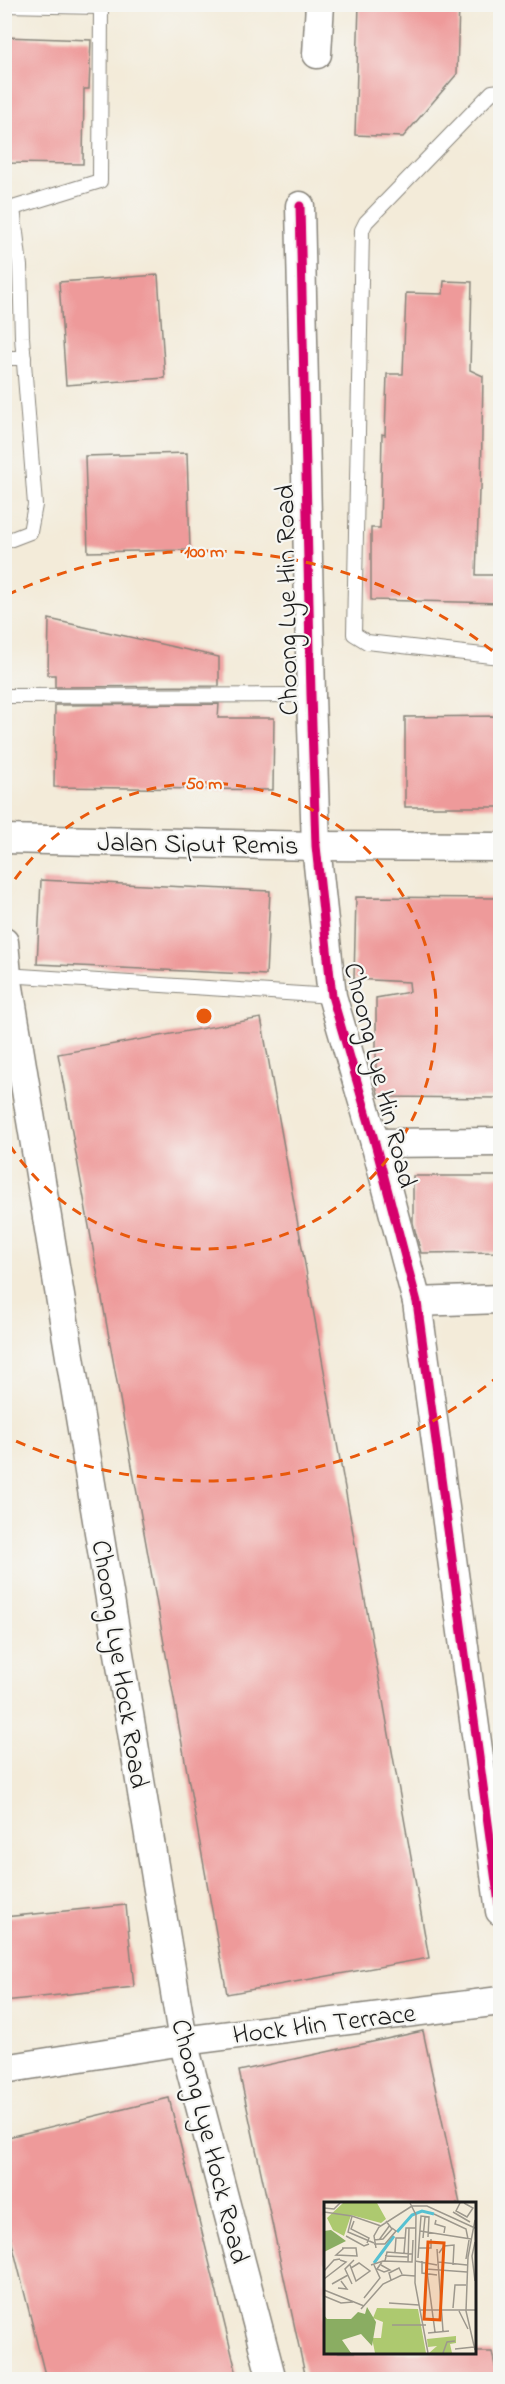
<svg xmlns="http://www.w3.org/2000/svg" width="505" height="2384" font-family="'Indie Flower',sans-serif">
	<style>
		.building { fill: #ee9a9a }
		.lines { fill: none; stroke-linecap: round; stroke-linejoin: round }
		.service-casing { stroke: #88847a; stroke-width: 16 }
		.minor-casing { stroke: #88847a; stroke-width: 31 }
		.service { stroke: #fff; stroke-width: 14 }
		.minor { stroke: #fff; stroke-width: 28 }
		.cycleway-casing { stroke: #f6f6f2; stroke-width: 13 }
		.cycleway { stroke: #d6006c; stroke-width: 9 }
		.ring { fill: none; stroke: #e8590c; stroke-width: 3; stroke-dasharray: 10 8 }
		.labels { text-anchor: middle; stroke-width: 4.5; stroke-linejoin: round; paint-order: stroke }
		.street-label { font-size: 27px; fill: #1c1c1c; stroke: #f6f6f2 }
		.inset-river { fill: none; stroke: #56c1d2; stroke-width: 3 }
		.inset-road { fill: none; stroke: #9d988d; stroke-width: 1.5 }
		.view { fill: #e8590c; fill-opacity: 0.15; stroke: #e8590c; stroke-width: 3 }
		.inset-edge { fill: none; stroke: #1c1c1c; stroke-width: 3 }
		.centre { fill: #e8590c; stroke: #f6f6f2; stroke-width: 3 }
		.ring-label { font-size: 18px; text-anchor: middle; font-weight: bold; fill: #e8590c; stroke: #f6f6f2; stroke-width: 4.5; stroke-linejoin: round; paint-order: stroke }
	</style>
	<rect width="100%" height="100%" fill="#f6f6f2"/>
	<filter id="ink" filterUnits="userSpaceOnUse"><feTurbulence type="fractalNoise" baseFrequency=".0167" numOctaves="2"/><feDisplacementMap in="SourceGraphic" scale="12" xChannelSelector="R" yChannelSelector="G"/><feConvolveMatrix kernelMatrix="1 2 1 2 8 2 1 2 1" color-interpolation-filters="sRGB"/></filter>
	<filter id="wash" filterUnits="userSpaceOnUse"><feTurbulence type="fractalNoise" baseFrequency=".008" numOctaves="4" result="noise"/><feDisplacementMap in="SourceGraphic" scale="24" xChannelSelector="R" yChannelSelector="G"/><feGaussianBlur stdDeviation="1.35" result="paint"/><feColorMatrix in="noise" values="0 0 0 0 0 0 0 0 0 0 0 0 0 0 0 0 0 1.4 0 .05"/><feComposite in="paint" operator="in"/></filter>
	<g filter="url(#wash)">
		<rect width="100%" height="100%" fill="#f3ebd9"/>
		<g id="blocks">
			<g class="building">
				<polygon points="359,4 459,4 457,74 403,137 355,135"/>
				<polygon points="4,37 91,40 89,89 84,89 83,164 4,163"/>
				<polygon points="158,275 165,378 66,385 59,282"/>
				<polygon points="444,281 472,282 470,370 483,376 481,490 479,491 476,575 501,575 501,603 371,600 371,528 380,528 382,434 385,435 387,374 403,374 406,293 443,294"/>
				<polygon points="187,453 190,550 88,552 85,456"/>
				<polygon points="49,619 219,657 219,686 55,687 55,675 48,675"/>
				<polygon points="219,704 218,718 274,718 273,790 54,787 55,705"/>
				<polygon points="501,716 501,807 405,807 405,717"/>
				<polygon points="41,880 270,891 266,975 37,964"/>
				<polygon points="356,897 501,898 501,1098 379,1097 376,1086 376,998 410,992 409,982 354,979"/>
				<polygon points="261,1018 429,1958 227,1994 58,1054"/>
				<polygon points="413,1176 501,1176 501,1252 421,1253 413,1223"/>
				<polygon points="126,1905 134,1987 4,2001 4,1917"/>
				<polygon points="423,2031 460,2204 325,2204 325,2352 492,2352 498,2379 306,2379 239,2071"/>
				<polygon points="169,2098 238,2379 46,2379 4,2211 4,2138"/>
			</g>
		</g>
	</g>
	<g filter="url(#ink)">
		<use href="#blocks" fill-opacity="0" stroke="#88847a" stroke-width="1.5"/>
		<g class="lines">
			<defs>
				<g id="service">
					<polyline points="4,5 101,7"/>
					<polyline points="500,91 492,92 366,222 362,230 354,634 367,642 500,657"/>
					<polyline points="7,208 13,208 100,181 101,4"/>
					<polyline points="4,358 24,358"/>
					<polyline points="4,542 30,532 35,505 22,337 20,266 13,208"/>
					<polyline points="4,696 311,695"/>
					<polyline points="5,975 332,996"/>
				</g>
				<g id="minor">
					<polyline points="317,54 320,4"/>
					<polyline points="300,206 311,695 316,846 332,996 375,1143 417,1302 500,1911"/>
					<polyline points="4,839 316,846 500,847"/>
					<polyline points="4,942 7,975 183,2041 272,2380"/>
					<polyline points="375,1143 500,1142"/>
					<polyline points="417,1302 500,1299"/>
					<polyline points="4,2069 183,2041 500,2001"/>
				</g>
			</defs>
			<use href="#service" class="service-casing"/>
			<use href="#minor" class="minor-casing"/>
			<use href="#service" class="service"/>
			<use href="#minor" class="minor"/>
			<defs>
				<polyline id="cycleway" points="300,206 311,695 316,846 332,996 375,1143 417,1302 500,1911"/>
			</defs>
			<use href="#cycleway" class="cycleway-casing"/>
			<use href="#cycleway" class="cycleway"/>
		</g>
	</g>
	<g class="ring">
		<path d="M5 894A233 233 0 1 1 5 1138"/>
		<path d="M500 1375A465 465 0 0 1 7 1437M7 595A465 465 0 0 1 500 657"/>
	</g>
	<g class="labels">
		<g class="street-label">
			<text transform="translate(286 600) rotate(-91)" y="9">Choong Lye Hin Road</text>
			<text transform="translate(198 843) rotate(1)" y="9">Jalan Siput Remis</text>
			<text transform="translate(381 1075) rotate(76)" y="9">Choong Lye Hin Road</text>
			<text transform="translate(121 1664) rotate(81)" y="9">Choong Lye Hock Road</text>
			<text transform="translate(324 2023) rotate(-7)" y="9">Hock Hin Terrace</text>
			<text transform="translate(211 2141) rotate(76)" y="9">Choong Lye Hock Road</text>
		</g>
	</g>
	<g transform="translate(324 2202)">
		<rect width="152" height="152" fill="#f3ebd9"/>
		<path d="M19,1h34l9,16 -5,4 -30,-8 -7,21 -11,-6 -6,-12zM53,106l41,1 8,44h-51l-3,-15h9l2,-16 -10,-4zM132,134v7l-6,1 2,9h-23l8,-7 -9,1 -1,-8z" fill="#adc96f"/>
		<path d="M7,28l15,11 -22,11v-21zM43,105l9,15 -4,24 -11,-12 -19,6 9,13h-27v-38l3,4h24l7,-7 7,2z" fill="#8aad62"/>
		<path class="inset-river" d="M73,30l15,-17 10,-4 12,3M50,61l20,-27"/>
		<path class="inset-road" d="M86,1l6,12 -1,68 13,70M136,1l-4,8 11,6 6,-9 -9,-5M88,4h15l48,22M0,6l10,1 6,-6M0,10l28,4 29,10M129,10l17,10M110,12l32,15 2,10M28,14l-4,16 26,11M112,18l-1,4 10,3 -1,6M151,18l-7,37 -2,54 9,39M30,19l-3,8 18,9 -2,5M96,29l51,8M22,34l18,10 5,-2M99,36l2,-21M50,38l9,-1 9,-10 -6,-8M55,38l11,-15M151,40l-3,14 3,25M50,42h11l11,-13 -4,-3M18,46h14l1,8 -21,-1 8,-7M52,46l-2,-12 5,-9 33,-21M94,46h13v-9M113,47l6,82M71,50l1,-14h9M80,51l2,-25h10M115,51l5,-7 10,-1 -1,20M61,54l23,1M94,56l3,-42 8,1 -1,20M142,57l3,-19M61,59l2,-9 25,2M91,59l22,4M98,59v12l15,2M84,60l1,-34M114,60l29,3M102,62l9,68M26,63l6,16 14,-10 -11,-8 -8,5M47,63l12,-4 29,1 1,-22M57,63l9,5 -6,2 -7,-3 5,-7M102,67l41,3M0,69l10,-11 6,-1M0,77l22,-17 -6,-2M67,78l-2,-7 10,-5 3,6M8,82l16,-9M28,82l-7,-15 9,-9M14,86l9,1 -6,-8M0,88l40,16M0,94l17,7 12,-1M40,96l16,-20 -6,-13M65,101l30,2M129,106l2,-23h11M37,107l22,-25 19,-9 13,1M96,108h55M135,109l9,18M68,123h34M104,131l21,-2M131,147l19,-2M119,151l4,-11 8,-1"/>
		<path class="view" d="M104,40l16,1 -4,77 -16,-1z"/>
		<rect width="152" height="152" class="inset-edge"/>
	</g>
	<circle cx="204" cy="1016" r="9" class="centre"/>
	<g class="ring-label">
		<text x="204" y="557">100 m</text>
		<text x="204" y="789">50 m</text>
	</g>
	<rect width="505" height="2384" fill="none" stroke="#f6f6f2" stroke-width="24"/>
</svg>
